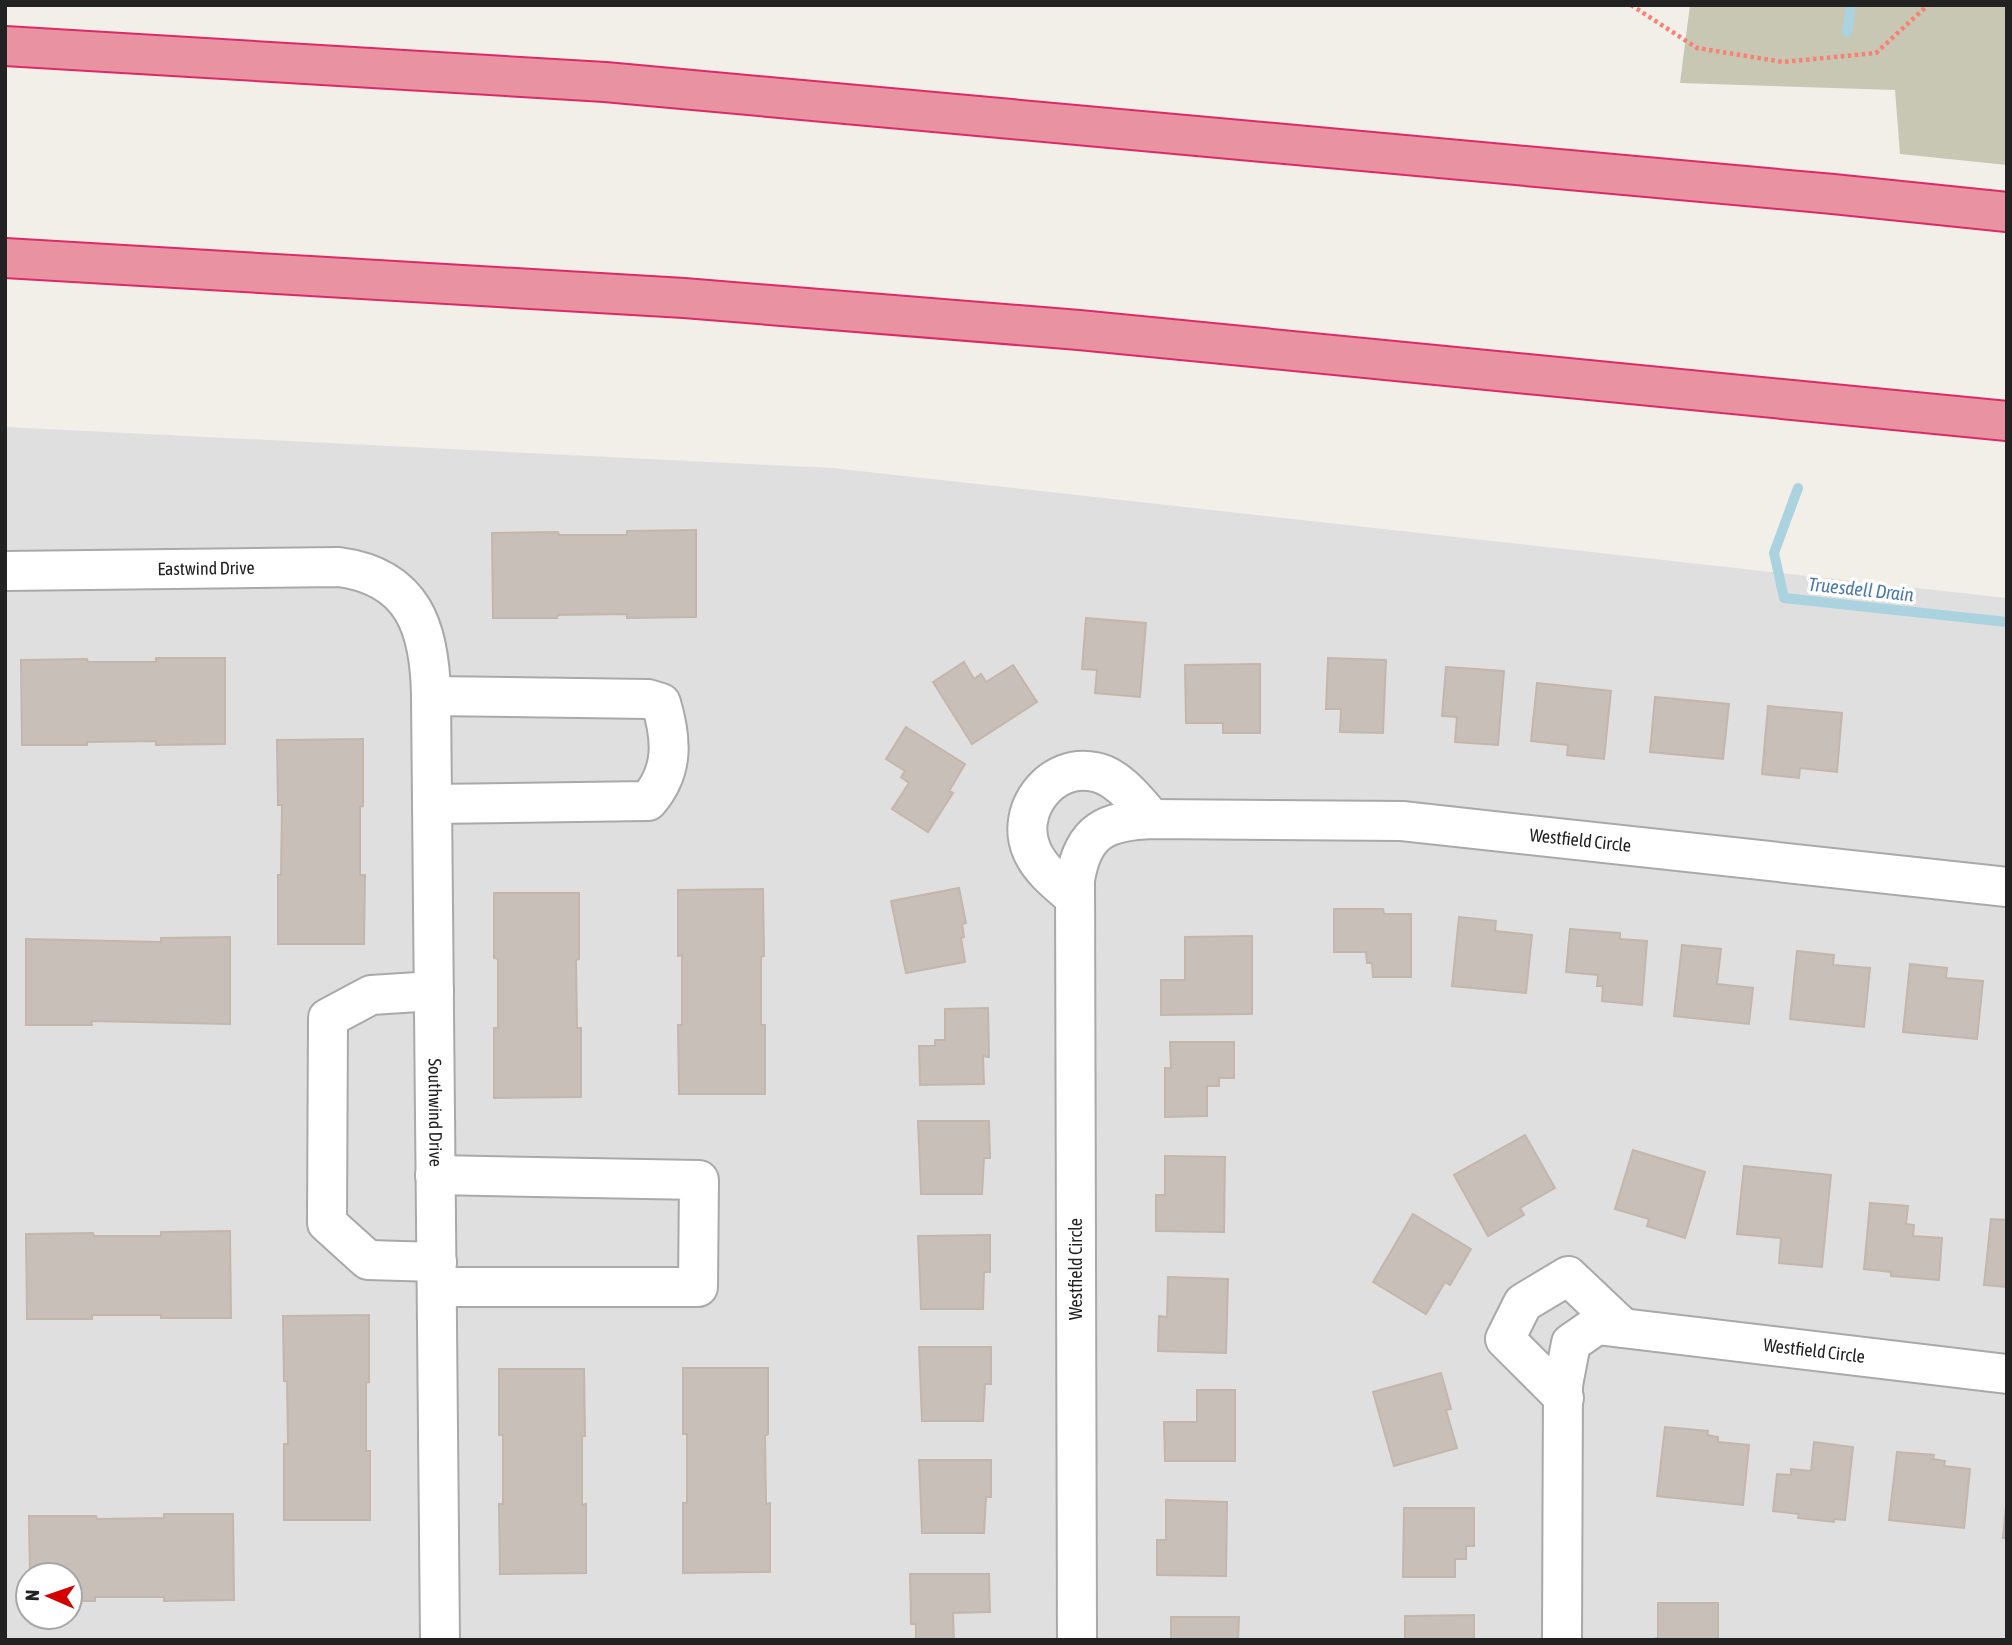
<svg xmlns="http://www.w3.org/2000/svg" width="2012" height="1645" font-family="'Asap Condensed',sans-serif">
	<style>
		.residential { fill: #e0dfdf; fill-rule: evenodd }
		.construction { fill: #c7c7b4 }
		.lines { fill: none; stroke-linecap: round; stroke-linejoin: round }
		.stream { stroke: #aad3df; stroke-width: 10 }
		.building { fill: #c7bfb8; stroke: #c4b6ab; stroke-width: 2 }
		.minor-casing { stroke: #a9a9a9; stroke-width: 42 }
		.highway-casing { stroke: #dc2a67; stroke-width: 42 }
		.path { stroke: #fa8072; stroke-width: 4.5; stroke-dasharray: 3.5 3.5; stroke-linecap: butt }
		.minor { stroke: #fff; stroke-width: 38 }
		.highway { stroke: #e892a2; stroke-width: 38 }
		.labels { text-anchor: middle; stroke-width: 7; stroke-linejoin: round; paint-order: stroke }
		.street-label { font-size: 18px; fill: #222; stroke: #fff }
		.water-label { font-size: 19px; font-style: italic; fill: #4a7aab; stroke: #fff }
	</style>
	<rect width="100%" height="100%" fill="#f2efe9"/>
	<path class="residential" d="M5,427l827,41 1175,130v1042h-2002zM28,1575h42v42h-42z"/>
	<polygon class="construction" points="1690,5 2007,5 2007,165 1900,154 1895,90 1680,83"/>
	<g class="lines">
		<g class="stream">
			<polyline points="1847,32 1851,5"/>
			<polyline points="1798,488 1774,553 1784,598 2007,622"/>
		</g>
	</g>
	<g class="building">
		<polygon points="696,530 696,617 627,618 627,614 558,615 557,618 493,618 492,533 558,532 559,535 627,535 627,531"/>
		<polygon points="1086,618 1146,623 1140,697 1095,693 1097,670 1082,669"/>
		<polygon points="156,658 225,658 225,744 156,745 156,741 87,742 87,745 22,745 21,660 87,659 88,662 156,662"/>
		<polygon points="1328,658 1386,660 1383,733 1340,732 1341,709 1326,709"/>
		<polygon points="964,662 974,679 981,674 986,682 1013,665 1037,702 972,744 933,682"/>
		<polygon points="1260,664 1260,733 1223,733 1223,723 1186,723 1185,665"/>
		<polygon points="1446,667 1504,671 1498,745 1455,742 1457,717 1442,716"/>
		<polygon points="1537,683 1611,691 1604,759 1567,755 1568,745 1531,741"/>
		<polygon points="1655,697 1729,704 1723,759 1650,752"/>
		<polygon points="1768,706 1842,713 1837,772 1800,768 1799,778 1762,774"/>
		<polygon points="906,727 965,764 949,791 953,793 928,832 892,809 909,783 901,777 905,771 886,759"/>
		<polygon points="363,739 363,806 360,807 360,875 365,875 364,944 278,944 278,875 281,875 282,805 278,805 277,740"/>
		<polygon points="959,888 966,923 962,924 964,937 961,938 965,962 906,973 891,901"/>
		<polygon points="763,889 764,956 761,957 761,1025 765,1025 765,1094 679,1094 678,1025 682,1025 682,955 678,956 678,890"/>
		<polygon points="494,893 579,893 579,959 576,960 577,1028 581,1028 581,1097 494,1098 494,1028 498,1028 498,959 494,958"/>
		<polygon points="1334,909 1383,909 1384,914 1411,914 1411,977 1373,977 1372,963 1367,963 1366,952 1334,952"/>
		<polygon points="1459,917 1496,921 1495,931 1532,935 1526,993 1452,986"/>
		<polygon points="1570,929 1620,933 1620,939 1647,941 1642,1005 1602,1001 1603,986 1597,986 1598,975 1566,972"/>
		<polygon points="1252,936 1252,1014 1161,1015 1161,980 1185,980 1185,937"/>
		<polygon points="230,937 230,1024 91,1021 92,1025 26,1025 26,939 161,942 161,938"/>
		<polygon points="1682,945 1721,949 1717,984 1753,988 1749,1024 1674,1016"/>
		<polygon points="1797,951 1834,955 1833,965 1870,968 1864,1027 1790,1019"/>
		<polygon points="1910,964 1947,968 1946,978 1983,981 1977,1039 1903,1032"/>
		<polygon points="988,1008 989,1057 983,1056 984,1084 920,1085 919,1046 935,1046 935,1040 945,1040 945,1009"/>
		<polygon points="1170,1042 1234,1042 1234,1078 1219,1078 1219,1086 1207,1086 1207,1116 1165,1117 1165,1068 1171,1068"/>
		<polygon points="918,1121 989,1121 990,1158 984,1158 982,1194 921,1194"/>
		<polygon points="1525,1135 1555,1188 1520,1208 1524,1215 1488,1236 1454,1175"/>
		<polygon points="1633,1150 1705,1172 1685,1238 1647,1226 1649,1219 1615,1209"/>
		<polygon points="1165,1156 1225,1157 1224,1232 1156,1231 1156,1195 1165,1195"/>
		<polygon points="1744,1166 1831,1175 1822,1267 1779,1263 1781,1238 1737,1234"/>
		<polygon points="1870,1203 1908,1206 1906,1224 1914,1225 1913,1236 1942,1238 1939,1280 1891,1276 1891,1272 1864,1269"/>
		<polygon points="1413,1214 1471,1249 1450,1285 1445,1282 1426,1314 1373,1282"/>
		<polygon points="1991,1219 2007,1220 2007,1287 1984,1285"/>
		<polygon points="230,1231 231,1318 161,1318 161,1315 92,1315 92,1319 27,1319 26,1234 93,1233 94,1236 161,1236 161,1232"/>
		<polygon points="990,1235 990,1272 984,1272 983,1309 921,1309 918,1236"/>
		<polygon points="1168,1277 1228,1279 1226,1353 1158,1351 1159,1316 1167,1317"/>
		<polygon points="369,1315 369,1382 366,1383 366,1451 370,1451 370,1520 284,1520 284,1444 288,1444 287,1381 284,1381 283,1316"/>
		<polygon points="919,1347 991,1347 991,1384 985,1384 983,1421 922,1421"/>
		<polygon points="683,1368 768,1368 768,1434 765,1436 766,1504 770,1503 770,1572 683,1573 683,1503 687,1503 687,1434 683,1434"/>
		<polygon points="499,1369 584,1369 585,1436 582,1436 582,1505 586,1504 586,1573 500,1574 499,1504 503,1504 503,1435 499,1435"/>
		<polygon points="1441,1373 1451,1409 1446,1410 1457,1448 1394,1466 1373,1392"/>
		<polygon points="1197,1390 1235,1390 1235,1461 1165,1461 1164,1422 1197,1422"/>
		<polygon points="1665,1427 1708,1431 1707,1435 1718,1437 1718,1442 1749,1445 1743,1505 1657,1496"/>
		<polygon points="1814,1442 1853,1447 1845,1520 1834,1519 1834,1522 1798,1518 1799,1514 1773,1511 1777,1474 1791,1475 1791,1469 1811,1471"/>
		<polygon points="1897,1452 1934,1455 1933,1459 1945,1461 1944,1466 1970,1469 1964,1528 1889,1520"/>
		<polygon points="919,1460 991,1460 991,1497 986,1497 984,1533 922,1533"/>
		<polygon points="2007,1496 2007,1538 2003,1538"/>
		<polygon points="1166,1500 1227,1502 1226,1576 1157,1575 1157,1540 1166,1540"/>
		<polygon points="1404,1508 1474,1508 1474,1546 1466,1546 1466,1559 1455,1559 1455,1577 1403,1577"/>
		<polygon points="164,1514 233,1514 234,1600 164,1601 164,1597 95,1597 95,1601 70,1601 70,1575 30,1575 29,1516 96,1516 97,1519 164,1518"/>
		<polygon points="910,1574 989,1574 990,1612 953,1613 954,1640 916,1640 916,1624 911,1624"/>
		<polygon points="1658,1603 1718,1603 1718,1640 1648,1640 1658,1638"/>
		<polygon points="1474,1615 1474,1640 1405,1640 1405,1616"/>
		<polygon points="1171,1617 1239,1617 1238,1640 1171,1640"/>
	</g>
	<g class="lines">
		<defs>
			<g id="minor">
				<path id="s1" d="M5,571l334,-4c75,10 91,62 92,129l9,944"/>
				<path d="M431,696l217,3 13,4c11,37 13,68 -13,98l-216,3"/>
				<path d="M1075,898c-16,-14 -34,-27 -43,-47 -18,-40 19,-89 63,-79 23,4 43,31 57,47"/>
				<polyline points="434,991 371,995 328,1018 327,1223 368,1260 437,1262"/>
				<polyline points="435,1175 699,1180 698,1287 437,1287"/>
				<polyline points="1564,1398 1505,1339 1523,1303 1568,1276 1623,1328"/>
				<path id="s2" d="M1077,1640l-2,-760c8,-50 31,-59 77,-61l250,2 605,66"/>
				<path id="s3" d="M1562,1640l1,-255 8,-42 26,-18 410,49"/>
			</g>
			<g id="highway">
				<polyline points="5,46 605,82 1833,194 2007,212"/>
				<polyline points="5,258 684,298 1079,330 2007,421"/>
			</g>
		</defs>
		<use href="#minor" class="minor-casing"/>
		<use href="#highway" class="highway-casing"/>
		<polyline class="path" points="1631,5 1697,48 1783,62 1876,53 1928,5"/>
		<use href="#minor" class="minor"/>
		<use href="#highway" class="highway"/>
	</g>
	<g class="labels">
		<g class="street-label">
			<text dy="6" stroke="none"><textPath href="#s1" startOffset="201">Eastwind Drive</textPath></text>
			<text dy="6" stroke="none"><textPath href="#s2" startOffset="1300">Westfield Circle</textPath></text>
			<text dy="6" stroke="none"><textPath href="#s1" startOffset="928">Southwind Drive</textPath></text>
			<text transform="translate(1076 1269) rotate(-90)" y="6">Westfield Circle</text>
			<text dy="6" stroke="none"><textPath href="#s3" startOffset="548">Westfield Circle</textPath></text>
		</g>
		<g class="water-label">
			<text transform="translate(1861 589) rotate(6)" y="7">Truesdell Drain</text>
		</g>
	</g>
	<rect width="2012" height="1645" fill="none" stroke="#222222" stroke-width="14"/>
	<g transform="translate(49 1596) rotate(272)"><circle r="33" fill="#ffffff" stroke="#a7a7a7" stroke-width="2"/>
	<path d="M0-5L12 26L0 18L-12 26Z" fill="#d40000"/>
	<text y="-10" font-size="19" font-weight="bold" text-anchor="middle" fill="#222222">N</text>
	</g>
</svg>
